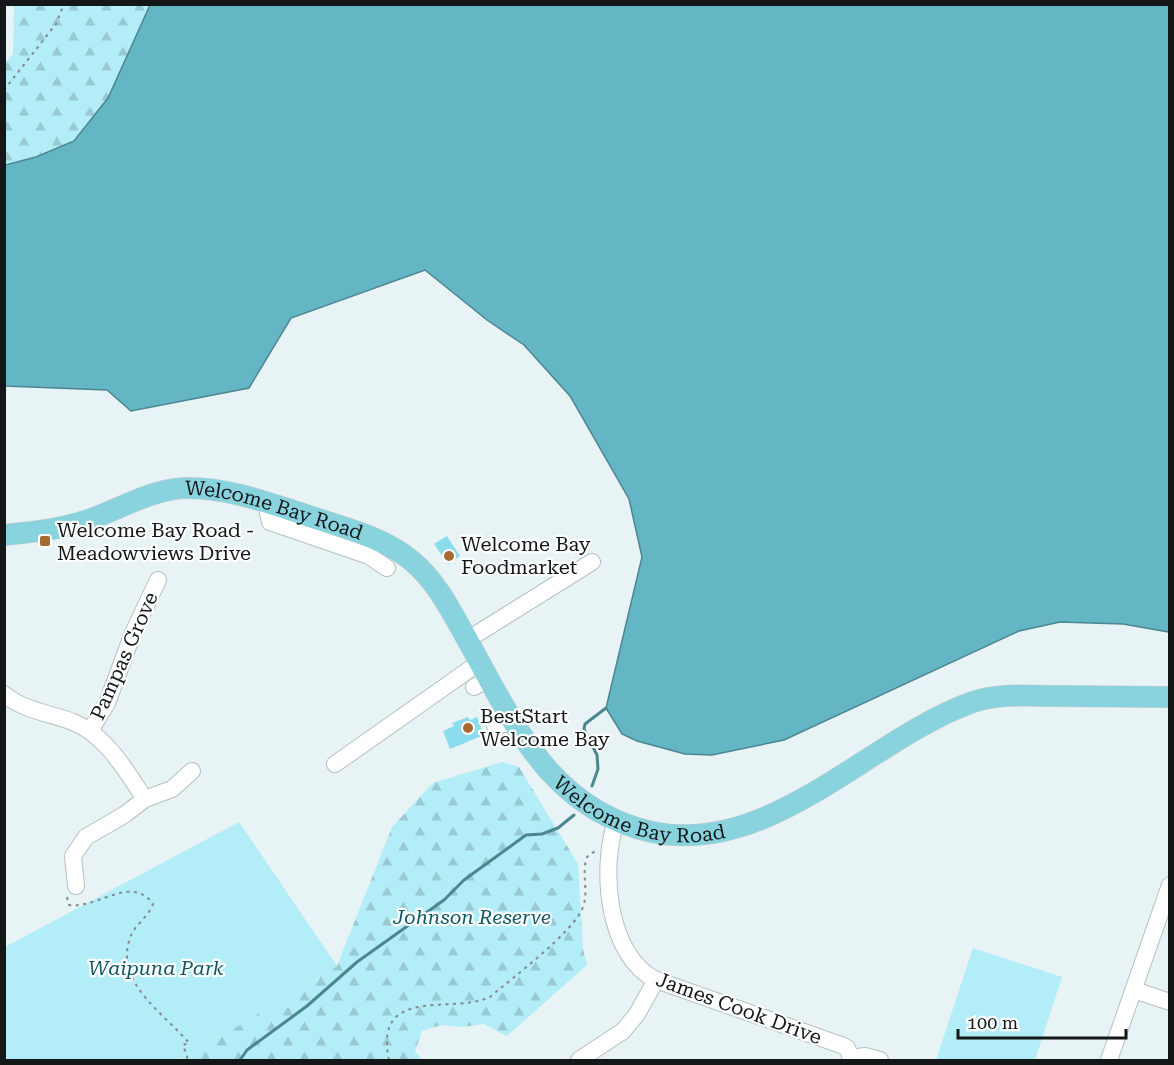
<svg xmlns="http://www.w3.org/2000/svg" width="1174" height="1065" font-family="'Roboto Serif',serif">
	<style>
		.forest { fill: url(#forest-firs) }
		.park { fill: #b3edf8 }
		.water { fill: #65b6c5; stroke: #4c8691; stroke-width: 1.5 }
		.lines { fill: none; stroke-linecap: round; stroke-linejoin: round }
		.stream { stroke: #4c8691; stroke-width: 3 }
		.building { fill: #8bdded }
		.minor-casing { stroke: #b5c0c2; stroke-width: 18 }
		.major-casing { stroke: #cbcccc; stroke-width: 22 }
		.path { stroke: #828a8c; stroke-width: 2; stroke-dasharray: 3 4.5; stroke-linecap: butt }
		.minor { stroke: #fff; stroke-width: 16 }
		.major { stroke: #89d3df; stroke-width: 21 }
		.poi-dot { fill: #a86a30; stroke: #fcfefe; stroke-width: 2 }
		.labels { text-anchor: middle; stroke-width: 4.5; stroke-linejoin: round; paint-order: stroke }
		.street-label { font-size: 20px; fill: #131718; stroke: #fcfefe }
		.poi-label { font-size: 20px; fill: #131718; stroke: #fcfefe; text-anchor: start }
		.park-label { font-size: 20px; font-style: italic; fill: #125863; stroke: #fcfefe }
	</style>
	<defs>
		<pattern id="forest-firs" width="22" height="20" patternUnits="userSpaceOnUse" patternTransform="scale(1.5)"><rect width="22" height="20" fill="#b3edf8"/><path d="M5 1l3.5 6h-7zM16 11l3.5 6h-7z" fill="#99cad4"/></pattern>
	</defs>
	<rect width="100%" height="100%" fill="#e7f3f5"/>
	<g class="forest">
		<polygon points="14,5 150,5 108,98 74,141 36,157 5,165 5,63 13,54"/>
		<polygon points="502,762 519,767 578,864 583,949 587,965 507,1036 484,1024 462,1027 441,1025 422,1031 415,1051 422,1060 181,1060 337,966 392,827 433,783"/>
	</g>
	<g class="park">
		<polygon points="239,822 337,966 181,1060 5,1060 5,947"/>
		<polygon points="973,948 1062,977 1035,1060 936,1060"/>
	</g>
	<polygon class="water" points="150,5 1169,5 1169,632 1123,624 1060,622 1019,631 784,740 712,755 685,754 637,741 622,734 606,708 642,557 629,499 570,396 524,345 487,320 425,270 291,318 249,388 131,411 107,390 5,386 5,165 36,157 74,141 108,98"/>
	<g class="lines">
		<g class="stream">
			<polyline points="592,786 598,769 597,755 584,729 585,724 606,708"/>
			<polyline points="240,1060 247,1050 307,1006 357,962 444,900 464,880 526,835 542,834 558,828 574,815"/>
		</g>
	</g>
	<g class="building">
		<polygon points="447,536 460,556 448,564 434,544"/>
		<polygon points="468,717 470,720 477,717 484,735 450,749 443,731 454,726 452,723"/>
	</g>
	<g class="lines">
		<defs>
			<g id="minor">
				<polyline points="270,504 268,513 270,522 369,556 387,568"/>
				<polyline points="467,640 592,562"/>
				<polyline points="474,687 489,679"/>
				<path d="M4,694c20,17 46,19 69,28 33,13 53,49 72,77"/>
				<polyline points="495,726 513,722"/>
				<polyline points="90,731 107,703 133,633 158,580"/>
				<polyline points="335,764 480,662"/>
				<path d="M616,822c-16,46 -9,134 40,158l185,65 6,3 4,10"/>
				<polyline points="76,886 73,856 86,837 124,815 145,799 172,789 192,771"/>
				<polyline points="1134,990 1170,1002"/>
				<polyline points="851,1058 865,1056 880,1060"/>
				<polyline points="579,1060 623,1031 637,1014 656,980"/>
				<polyline points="1109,1060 1170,885"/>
			</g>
			<g id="major">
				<path id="s1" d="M4,535c30,-3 59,-6 87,-16 31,-11 63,-31 97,-31 38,0 75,13 112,25 37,13 81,22 112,48 23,19 37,46 51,71 48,85 84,177 189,200 119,25 218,-94 321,-130 25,-9 55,-6 81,-6 38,0 77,1 116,1"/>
			</g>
		</defs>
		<use href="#minor" class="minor-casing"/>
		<use href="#major" class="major-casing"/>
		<g class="path">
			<polyline points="4,90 56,24 64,4"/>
			<path d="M67,897l2,8c28,4 63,-31 84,-1 -5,14 -19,21 -23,34 -16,45 35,76 59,105l-6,2 5,15"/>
			<path d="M389,1060c-16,-76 64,-45 101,-63 22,-19 84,-65 93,-90 6,-16 -2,-33 4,-50l8,-6"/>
		</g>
		<use href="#minor" class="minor"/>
		<use href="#major" class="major"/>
	</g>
	<g class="poi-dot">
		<rect x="39" y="535" width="12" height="12" rx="3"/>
		<circle cx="449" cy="556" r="6"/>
		<circle cx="468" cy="728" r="6"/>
	</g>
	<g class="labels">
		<g class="street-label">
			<text dy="7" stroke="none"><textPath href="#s1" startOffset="280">Welcome Bay Road</textPath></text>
			<text transform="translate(124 656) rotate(-66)" y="7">Pampas Grove</text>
			<text dy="7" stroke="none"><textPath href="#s1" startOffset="784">Welcome Bay Road</textPath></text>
			<text transform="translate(739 1008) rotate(20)" y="7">James Cook Drive</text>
		</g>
		<g class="poi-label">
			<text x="57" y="537">Welcome Bay Road -<tspan x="57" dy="23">Meadowviews Drive</tspan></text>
			<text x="461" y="551">Welcome Bay<tspan x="461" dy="23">Foodmarket</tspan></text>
			<text x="480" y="723">BestStart<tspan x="480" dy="23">Welcome Bay</tspan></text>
		</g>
		<g class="park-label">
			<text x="472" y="924">Johnson Reserve</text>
			<text x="156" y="975">Waipuna Park</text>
		</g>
	</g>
	<rect width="1174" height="1065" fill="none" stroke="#131718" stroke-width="12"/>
	<path d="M958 1029v9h168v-9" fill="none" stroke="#131718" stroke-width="3"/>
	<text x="967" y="1029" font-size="18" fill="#131718" stroke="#fcfefe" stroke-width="4.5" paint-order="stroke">100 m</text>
</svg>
